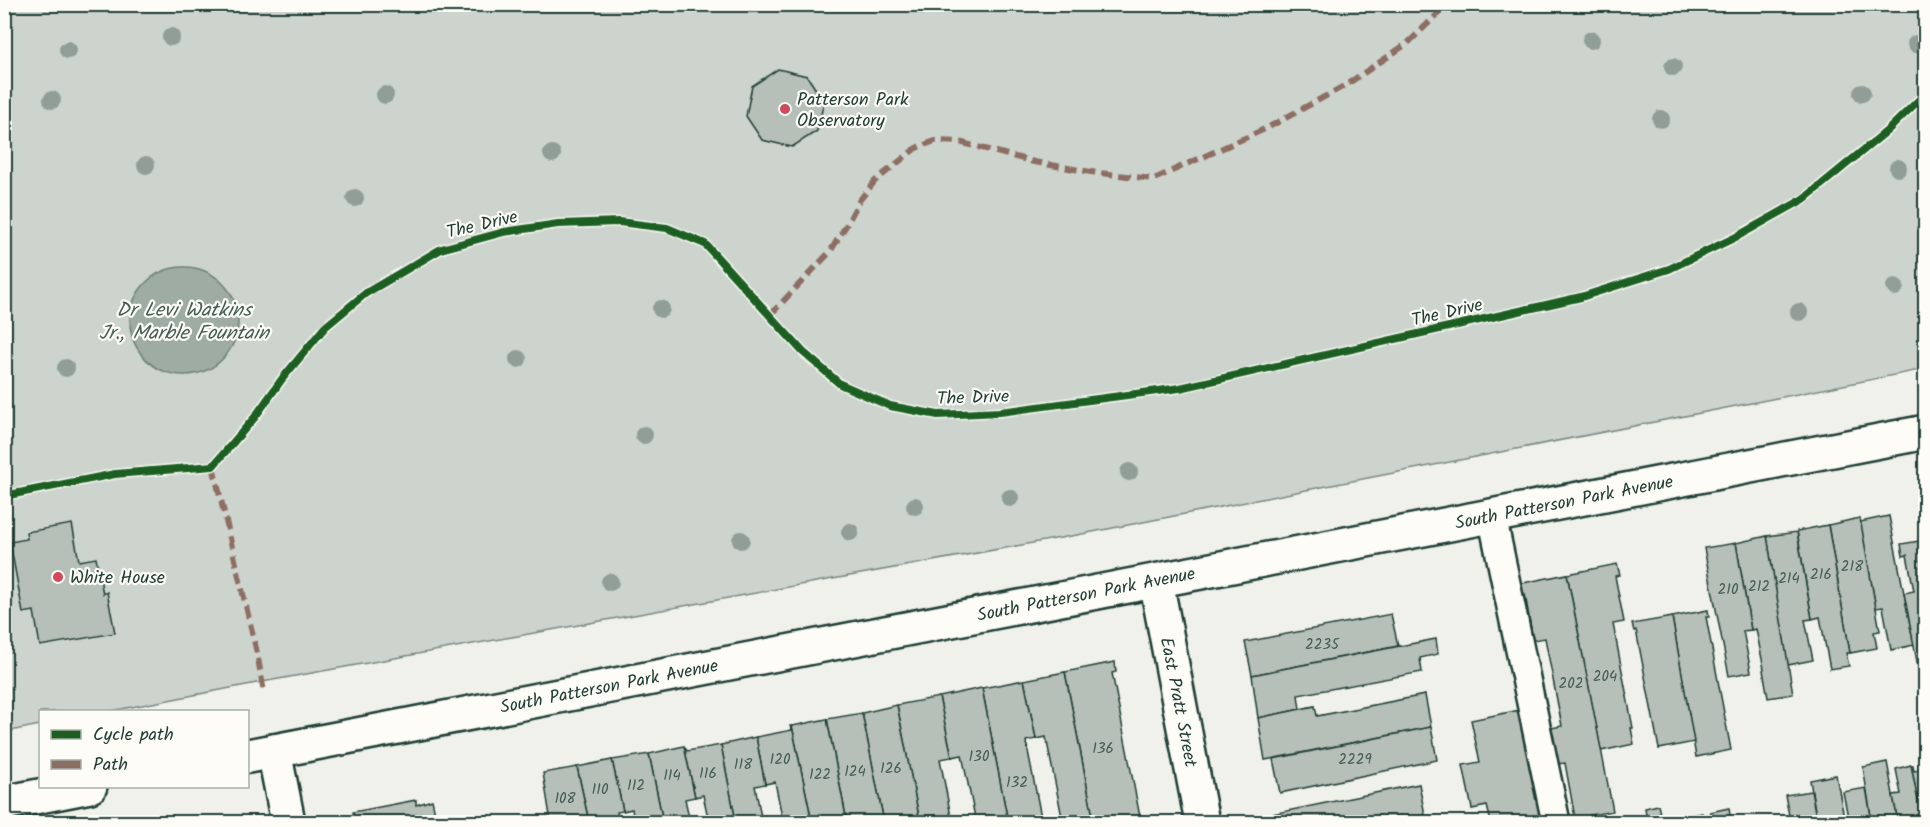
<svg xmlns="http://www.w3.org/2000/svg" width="1930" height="827" font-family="Kalam,sans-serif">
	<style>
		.green { fill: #cdd3cd; stroke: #768880; stroke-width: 1.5 }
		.water { fill: #9faca4; stroke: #6c8077; stroke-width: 1.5 }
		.building { fill: #b6bfb8; stroke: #1f3d34; stroke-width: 1.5 }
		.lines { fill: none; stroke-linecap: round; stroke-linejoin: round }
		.lane-casing { stroke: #1f3d34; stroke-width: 32 }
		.secondary-casing { stroke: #1f3d34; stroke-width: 38 }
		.lane { stroke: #fdfcf7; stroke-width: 27 }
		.secondary { stroke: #fdfcf7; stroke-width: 33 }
		.quiet { stroke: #8d6e63; stroke-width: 6; stroke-dasharray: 12 6; stroke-linecap: butt }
		.cycleway-casing { stroke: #fdfcf7; stroke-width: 11 }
		.cycleway { stroke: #1b5e20; stroke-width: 8 }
		.tree { fill: #909e97 }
		.poi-dot { fill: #d1495b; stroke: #fdfcf7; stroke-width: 2 }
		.labels { text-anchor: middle; stroke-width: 4.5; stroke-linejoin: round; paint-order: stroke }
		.number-label { font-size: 15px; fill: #455e55 }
		.poi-label { font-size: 18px; fill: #1f3d34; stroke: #fdfcf7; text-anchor: start }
		.street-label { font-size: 18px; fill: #1f3d34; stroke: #fdfcf7 }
		.water-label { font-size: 20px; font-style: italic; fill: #455e56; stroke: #fdfcf7 }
	</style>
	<rect width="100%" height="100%" fill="#f0f1eb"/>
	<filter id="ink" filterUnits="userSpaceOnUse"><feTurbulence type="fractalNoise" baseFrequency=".0167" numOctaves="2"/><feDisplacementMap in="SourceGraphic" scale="12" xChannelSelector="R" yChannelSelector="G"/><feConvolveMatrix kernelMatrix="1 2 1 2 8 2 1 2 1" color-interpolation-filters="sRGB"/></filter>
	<g filter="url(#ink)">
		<polygon class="green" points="5,5 1925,5 1925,369 1077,535 262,682 111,711 40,712 40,725 5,732"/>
		<circle class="water" cx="184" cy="321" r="54"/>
		<g class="building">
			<polygon points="778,69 807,76 824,102 817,131 792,147 762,140 746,116 752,86"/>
			<polygon points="1889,516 1914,645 1891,650 1883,607 1876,608 1860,522"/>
			<polygon points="1860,518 1880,631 1874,632 1877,648 1850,653 1828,525"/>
			<polygon points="72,524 79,561 96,558 103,594 107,592 115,633 40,646 34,611 23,613 10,542 27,539 26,532"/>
			<polygon points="1828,525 1850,653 1846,653 1849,666 1830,669 1820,617 1812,619 1797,531"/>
			<polygon points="1797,532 1812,619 1805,620 1813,660 1788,665 1767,536"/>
			<polygon points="1767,536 1793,694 1768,698 1763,670 1764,669 1756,629 1751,630 1736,543"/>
			<polygon points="1926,540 1926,698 1924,699 1904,593 1914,591 1907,555 1903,556 1901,544"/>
			<polygon points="1736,543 1751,630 1743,631 1751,672 1729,676 1704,548"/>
			<polygon points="1617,564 1620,575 1615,576 1624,622 1613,624 1633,728 1631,728 1634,744 1601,751 1567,574"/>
			<polygon points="1567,574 1613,811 1575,818 1565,763 1557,764 1551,728 1562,726 1545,638 1533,640 1525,594 1521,595 1518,584"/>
			<polygon points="1708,610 1709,617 1706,617 1731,750 1696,757 1672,617"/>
			<polygon points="1391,614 1398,646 1252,675 1245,642"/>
			<polygon points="1672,617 1694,742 1659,749 1636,630 1634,631 1632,624"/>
			<polygon points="1436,639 1438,654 1420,658 1422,672 1298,695 1300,709 1315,706 1258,718 1252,675"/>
			<polygon points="1115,662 1116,672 1112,673 1141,822 1094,822 1065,672"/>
			<polygon points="1065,672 1094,822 1063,822 1046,737 1036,739 1024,680"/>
			<polygon points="1024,680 1036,739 1026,741 1042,822 1008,822 982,688"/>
			<polygon points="982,688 1008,822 976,822 962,755 952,757 939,697"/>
			<polygon points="1425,695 1431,727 1265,760 1258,718 1315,706 1317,716"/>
			<polygon points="939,697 952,757 940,759 952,822 920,822 897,705"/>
			<polygon points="897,705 920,822 884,822 862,713"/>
			<polygon points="1520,710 1541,822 1491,822 1487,806 1472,809 1463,765 1480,762 1471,720"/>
			<polygon points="862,713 884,822 847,822 827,719"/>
			<polygon points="827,719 847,822 812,822 792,726"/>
			<polygon points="790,726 792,726 812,822 783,822 775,782 765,784 756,737 792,730"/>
			<polygon points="1431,727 1437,760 1280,793 1273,759"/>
			<polygon points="756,737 765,784 755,786 762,822 736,822 721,745"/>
			<polygon points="721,745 736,822 709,822 703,795 695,797 684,746 687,751"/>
			<polygon points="684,746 695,797 685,799 690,822 663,822 649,754"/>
			<polygon points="649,754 663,822 634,822 632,809 623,811 612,760"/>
			<polygon points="612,760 623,811 617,812 619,822 589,822 577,767"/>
			<polygon points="1887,762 1898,822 1872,822 1863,767"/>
			<polygon points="1911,765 1913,765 1914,771 1926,769 1926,822 1922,822"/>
			<polygon points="1911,765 1922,822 1898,822 1893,795 1901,794 1896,769"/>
			<polygon points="577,767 589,822 551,822 543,773"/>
			<polygon points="1836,775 1845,822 1817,822 1810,780"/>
			<polygon points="1419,784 1425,815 1393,822 1268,822 1267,815"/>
			<polygon points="1866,788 1872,822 1849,822 1843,792"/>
			<polygon points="1811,791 1817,822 1786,822 1785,817 1789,815 1785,795"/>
			<polygon points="416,800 416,805 432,800 437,822 355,822 353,812"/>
			<polygon points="1658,805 1662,822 1647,822 1645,808"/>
			<polygon points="1729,808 1731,822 1711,822 1710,812"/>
			<polygon points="1702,813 1705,822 1685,822 1684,816"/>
			<polygon points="1684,816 1685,822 1662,822 1661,820"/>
			<polygon points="1785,817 1786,822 1755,822"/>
		</g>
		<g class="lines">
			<defs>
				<polyline id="lane" points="1492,516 1556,822"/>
				<g id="secondary">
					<polyline points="1156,581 1202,822"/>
					<polyline points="274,751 288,822"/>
					<polyline points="248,756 1926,432"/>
					<polyline points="4,803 90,786"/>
				</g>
			</defs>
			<use href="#lane" class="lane-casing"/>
			<use href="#secondary" class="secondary-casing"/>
			<use href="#lane" class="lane"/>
			<use href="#secondary" class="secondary"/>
			<g class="quiet">
				<polyline points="770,315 830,252 847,224 859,201 875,181 916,148 935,141 959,142 1034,162 1091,172 1154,179 1267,128 1346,85 1408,43 1448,4"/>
				<polyline points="213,466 257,653 264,692"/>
			</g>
			<defs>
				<polyline id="cycleway" points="4,496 115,474 213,466 255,417 282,379 325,327 366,293 441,249 504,232 558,224 619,222 667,228 705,244 803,352 840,384 890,406 938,415 1000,412 1180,388 1581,297 1669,269 1736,237 1804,199 1888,130 1926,93"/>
			</defs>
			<use href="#cycleway" class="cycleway-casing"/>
			<use href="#cycleway" class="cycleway"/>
		</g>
		<g class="tree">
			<circle cx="171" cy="37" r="9"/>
			<circle cx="1591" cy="40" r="9"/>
			<circle cx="1916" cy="44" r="9"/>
			<circle cx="68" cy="50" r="9"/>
			<circle cx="1673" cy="67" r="9"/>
			<circle cx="1862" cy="93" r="9"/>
			<circle cx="385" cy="95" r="9"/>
			<circle cx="52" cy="100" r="9"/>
			<circle cx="1661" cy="119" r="9"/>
			<circle cx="552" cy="154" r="9"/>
			<circle cx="146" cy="165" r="9"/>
			<circle cx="1898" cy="168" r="9"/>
			<circle cx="355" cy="198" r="9"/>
			<circle cx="1895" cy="287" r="9"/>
			<circle cx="661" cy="309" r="9"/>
			<circle cx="1799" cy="312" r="9"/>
			<circle cx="518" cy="359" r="9"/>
			<circle cx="66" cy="368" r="9"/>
			<circle cx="644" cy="435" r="9"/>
			<circle cx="1129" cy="472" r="9"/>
			<circle cx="1010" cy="498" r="9"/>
			<circle cx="915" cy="506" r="9"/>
			<circle cx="850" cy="532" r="9"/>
			<circle cx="741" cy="540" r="9"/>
			<circle cx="610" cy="582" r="9"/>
		</g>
	</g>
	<g class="poi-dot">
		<circle cx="785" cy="109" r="6"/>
		<circle cx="58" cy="577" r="6"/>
	</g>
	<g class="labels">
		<g class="number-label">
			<text x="1852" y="571">218</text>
			<text x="1821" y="579">216</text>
			<text x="1789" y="583">214</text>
			<text x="1759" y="591">212</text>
			<text x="1728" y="594">210</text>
			<text x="1322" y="649">2235</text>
			<text x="1605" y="681">204</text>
			<text x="1571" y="688">202</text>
			<text x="1103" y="753">136</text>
			<text x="979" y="761">130</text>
			<text x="780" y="764">120</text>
			<text x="1355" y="764">2229</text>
			<text x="743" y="769">118</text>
			<text x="891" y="773">126</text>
			<text x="855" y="776">124</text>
			<text x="708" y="778">116</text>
			<text x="820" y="779">122</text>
			<text x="672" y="780">114</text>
			<text x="1017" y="787">132</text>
			<text x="636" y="790">112</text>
			<text x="600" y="794">110</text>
			<text x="565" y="803">108</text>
		</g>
		<g class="poi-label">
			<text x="797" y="105">Patterson Park<tspan x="797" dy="21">Observatory</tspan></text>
			<text x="70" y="583">White House</text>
		</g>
		<g class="street-label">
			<text transform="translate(482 224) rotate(-13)" y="6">The Drive</text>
			<text transform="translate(1447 312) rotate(-13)" y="6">The Drive</text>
			<text transform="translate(973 397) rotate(-2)" y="6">The Drive</text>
			<text transform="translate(1564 502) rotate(-11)" y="6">South Patterson Park Avenue</text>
			<text transform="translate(1086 594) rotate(-11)" y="6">South Patterson Park Avenue</text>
			<text transform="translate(609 686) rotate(-11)" y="6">South Patterson Park Avenue</text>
			<text transform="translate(1179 702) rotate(79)" y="6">East Pratt Street</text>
		</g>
		<g class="water-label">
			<text x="184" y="316">Dr Levi Watkins<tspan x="184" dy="23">Jr., Marble Fountain</tspan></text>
		</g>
	</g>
	<rect width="1930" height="827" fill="none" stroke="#fdfcf7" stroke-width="24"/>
	<rect x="12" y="12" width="1906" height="803" fill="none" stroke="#1f3d34" stroke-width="2" filter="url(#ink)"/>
	<rect x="39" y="710" width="210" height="78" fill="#fdfcf7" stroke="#a4b0a9" stroke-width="1.5"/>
	<rect x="51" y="730" width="30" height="9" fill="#1b5e20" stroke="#a4b0a9" stroke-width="1.5"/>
	<text x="93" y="740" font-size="18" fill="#1f3d34">Cycle path</text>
	<rect x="51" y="760" width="30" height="9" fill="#8d6e63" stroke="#a4b0a9" stroke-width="1.5"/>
	<text x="93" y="770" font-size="18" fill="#1f3d34">Path</text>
</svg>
